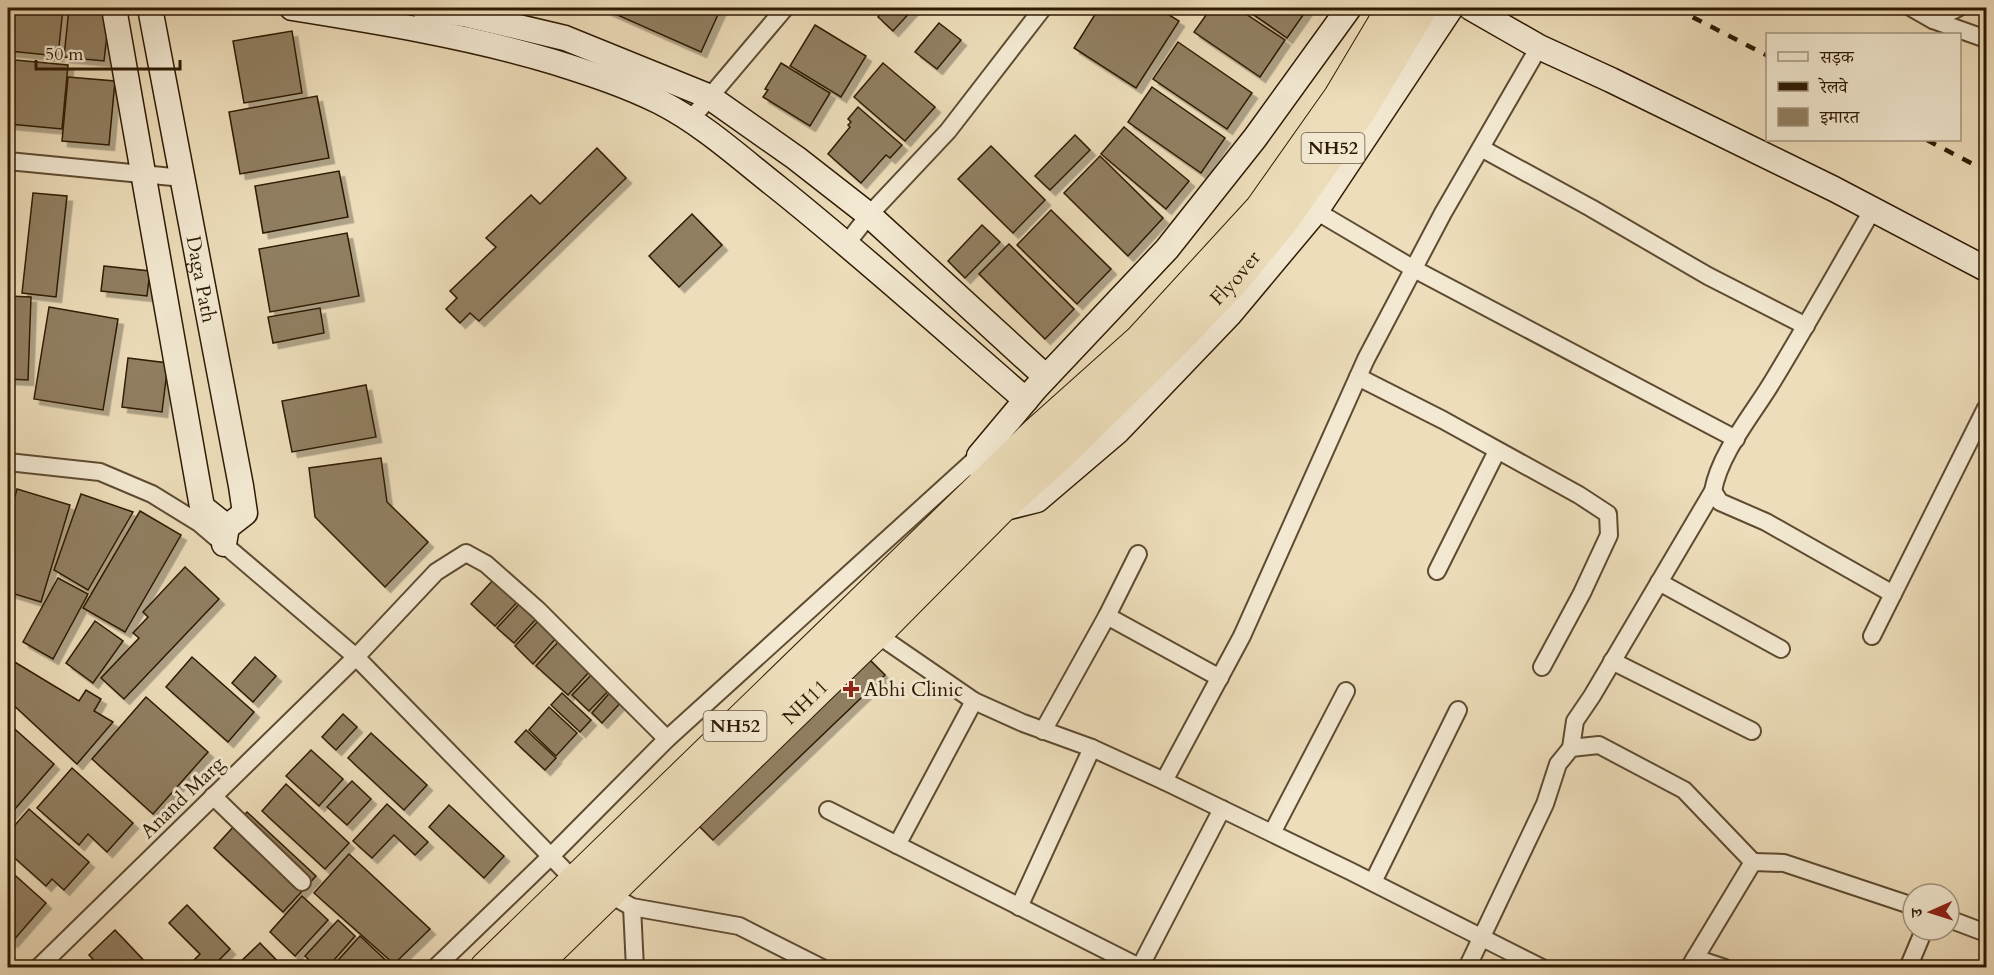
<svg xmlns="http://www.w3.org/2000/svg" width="1994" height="975" font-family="Cardo,'Noto Serif Devanagari',serif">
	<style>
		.building { fill: #917f62; stroke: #2e1a03; stroke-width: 1.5; filter: url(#shadow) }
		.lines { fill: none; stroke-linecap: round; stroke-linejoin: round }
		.street-casing { stroke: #5e4b31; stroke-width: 20 }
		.secondary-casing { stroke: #2e1a03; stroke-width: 27 }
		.highway-casing { stroke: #2e1a03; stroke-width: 34 }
		.street { stroke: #f3e9d2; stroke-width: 16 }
		.secondary { stroke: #f3e9d2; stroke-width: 24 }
		.highway { stroke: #edddba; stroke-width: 32 }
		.rail { stroke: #2e1a03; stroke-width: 4.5; stroke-dasharray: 10 10; stroke-linecap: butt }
		.poi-dot { fill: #8f2418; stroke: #f3e9d2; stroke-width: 2 }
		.labels { text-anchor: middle; stroke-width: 6; stroke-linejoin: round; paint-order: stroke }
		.shield { fill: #f3e9d2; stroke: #695841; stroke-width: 1.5 }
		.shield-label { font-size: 18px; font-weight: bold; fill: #2e1a03 }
		.street-label { font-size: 20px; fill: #2e1a03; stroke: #f3e9d2 }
		.poi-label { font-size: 20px; fill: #2e1a03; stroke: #f3e9d2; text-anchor: start }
	</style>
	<defs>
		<filter id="shadow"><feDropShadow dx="5.5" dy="5.5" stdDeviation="0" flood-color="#0004"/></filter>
	</defs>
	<rect width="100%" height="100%" fill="#edddba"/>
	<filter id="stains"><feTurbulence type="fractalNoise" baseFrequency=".00333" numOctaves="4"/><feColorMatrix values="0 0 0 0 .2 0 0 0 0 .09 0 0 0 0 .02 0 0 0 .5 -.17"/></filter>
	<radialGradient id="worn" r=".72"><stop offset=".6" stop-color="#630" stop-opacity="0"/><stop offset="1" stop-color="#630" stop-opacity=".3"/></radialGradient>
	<g class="building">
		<polygon points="13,8 63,8 58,56 9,51"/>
		<polygon points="69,8 110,8 104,61 64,57"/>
		<polygon points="607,8 721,8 701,52 606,10"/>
		<polygon points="886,8 914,8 893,31 878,17"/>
		<polygon points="1099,8 1158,8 1179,21 1136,88 1074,48"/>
		<polygon points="1211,8 1237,8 1285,40 1260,77 1194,32"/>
		<polygon points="1244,8 1308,8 1287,38"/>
		<polygon points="939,23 961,40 937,69 915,52"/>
		<polygon points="815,25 866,56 841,97 790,66"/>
		<polygon points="292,31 302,93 244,103 233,41"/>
		<polygon points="1178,42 1252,93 1227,129 1153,79"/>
		<polygon points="15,60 68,65 62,129 9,124"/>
		<polygon points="781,63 830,93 810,126 763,97 768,90 765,89"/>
		<polygon points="883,63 935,107 905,141 854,97"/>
		<polygon points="68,77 115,81 109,145 62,141"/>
		<polygon points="1152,87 1225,138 1201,173 1128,122"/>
		<polygon points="317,96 329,158 240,174 229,112"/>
		<polygon points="858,107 902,145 890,158 886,155 861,183 828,154 850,127 848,125 851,122 848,119"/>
		<polygon points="1124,127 1189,181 1166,209 1101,154"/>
		<polygon points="1075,135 1090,150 1050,190 1035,176"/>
		<polygon points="991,146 1045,200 1013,233 958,179"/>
		<polygon points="597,148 626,178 479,321 470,313 460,323 446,309 457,298 450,291 496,247 486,238 531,195 540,204"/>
		<polygon points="1100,156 1163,218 1128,256 1064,193"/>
		<polygon points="339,171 348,217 263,233 255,186"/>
		<polygon points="33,193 67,196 56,297 22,293"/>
		<polygon points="1051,210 1111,269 1077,304 1017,245"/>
		<polygon points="692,214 722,245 679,287 649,256"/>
		<polygon points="982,225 1000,242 965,278 948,261"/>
		<polygon points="347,233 359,296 270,312 259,249"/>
		<polygon points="1009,244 1074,309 1045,339 979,274"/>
		<polygon points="104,266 150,271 147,296 101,291"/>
		<polygon points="8,296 31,297 28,380 8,379"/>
		<polygon points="49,307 118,319 103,410 34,399"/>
		<polygon points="320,308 324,333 273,343 268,317"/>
		<polygon points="128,358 168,363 162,412 122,407"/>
		<polygon points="366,385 376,437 292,452 282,401"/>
		<polygon points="381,458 387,502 428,542 385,587 315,517 309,468"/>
		<polygon points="17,489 70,505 41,602 8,592 8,521"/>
		<polygon points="81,494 133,512 88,590 54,570"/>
		<polygon points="140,511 181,535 125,632 83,608"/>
		<polygon points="185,567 219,599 124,699 101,678 139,638 133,633 148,617 143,612"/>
		<polygon points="58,578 88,594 53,659 23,642"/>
		<polygon points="495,578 519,600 495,626 471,604"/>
		<polygon points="521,602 537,618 514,643 497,628"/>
		<polygon points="540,619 558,636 533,664 515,646"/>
		<polygon points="95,621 123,641 93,683 66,663"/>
		<polygon points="559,641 591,670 568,695 536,666"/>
		<polygon points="866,656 885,675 713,840 694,821"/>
		<polygon points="192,657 254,712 228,742 166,687"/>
		<polygon points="255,657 276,676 253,702 232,683"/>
		<polygon points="8,658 79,701 86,690 101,699 94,711 113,722 77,764 8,700"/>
		<polygon points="593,673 610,689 589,711 572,695"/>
		<polygon points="613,689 624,699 602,723 592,713"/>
		<polygon points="562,693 591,720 580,732 551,705"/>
		<polygon points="146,697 208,752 153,814 92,759"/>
		<polygon points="549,707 577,733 556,756 529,730"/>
		<polygon points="343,714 357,727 336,750 322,737"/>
		<polygon points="8,723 54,764 8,817"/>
		<polygon points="526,730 556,758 545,770 515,742"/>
		<polygon points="371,733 427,785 404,810 348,758"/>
		<polygon points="311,750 343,779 319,806 286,776"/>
		<polygon points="72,768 133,823 107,852 88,834 79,845 37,808"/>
		<polygon points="352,781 371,799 347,825 327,807"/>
		<polygon points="286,784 349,843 325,869 262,811"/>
		<polygon points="387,804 428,842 415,855 394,835 372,858 353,841"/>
		<polygon points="449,805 504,856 484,878 429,827"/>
		<polygon points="29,809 89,862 64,890 52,879 46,886 8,852 8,833"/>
		<polygon points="247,812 316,876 283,912 214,848"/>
		<polygon points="349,854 430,929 394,964 314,893"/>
		<polygon points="8,869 46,903 12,942 8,938"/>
		<polygon points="302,896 328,920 295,956 270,932"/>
		<polygon points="187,905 230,949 211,968 186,968 200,954 169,923"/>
		<polygon points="338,920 355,936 327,968 317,968 305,956"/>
		<polygon points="115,930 151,968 101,968 89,955"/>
		<polygon points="360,936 394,968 331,968"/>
		<polygon points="260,943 284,968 234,968"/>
	</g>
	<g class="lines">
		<defs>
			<g id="street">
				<polyline points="1912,8 1933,20 1986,39"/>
				<polyline points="1933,20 1958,8"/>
				<polyline points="691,119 785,8"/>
				<polyline points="1481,148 1591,208 1708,276 1806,326"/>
				<polyline points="8,161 183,178"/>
				<polyline points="1316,211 1414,269 1736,439"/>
				<polyline points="847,243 869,215 948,131 1043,8"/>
				<polyline points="1358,377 1443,420 1579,495 1608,514 1609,535 1582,593 1542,667"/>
				<polyline points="8,462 100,472 152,494 199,523 356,657 574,880 607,893 632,907 739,926 822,968"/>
				<polyline points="1713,491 1720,502 1766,522 1893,594"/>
				<polyline points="1437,571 1497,451"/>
				<polyline points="1659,582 1781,649"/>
				<polyline points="1107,616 1138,554"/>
				<polyline points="875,633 974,701 1023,723 1092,748 1164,781 1350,871 1542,968"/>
				<polyline points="1872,636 1986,408"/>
				<polyline points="1612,661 1752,731"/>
				<polyline points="1043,731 1107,616 1220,678"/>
				<path d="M1571,748l4,-27 17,-25 121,-205c7,-39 41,-78 61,-112 34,-56 66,-113 99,-170"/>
				<polyline points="1164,781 1242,636 1366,359 1443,213 1539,47"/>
				<polyline points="213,796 302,882"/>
				<polyline points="828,810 1141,968"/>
				<polyline points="1272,833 1346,691"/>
				<polyline points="897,845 974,701"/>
				<polyline points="1373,882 1458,710"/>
				<polyline points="632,907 635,968"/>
				<polyline points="1019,907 1092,748"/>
				<polyline points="1949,919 1986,933"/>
				<polyline points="1695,958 1725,968"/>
				<polyline points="1140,967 1222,809"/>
				<polyline points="38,968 356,657 436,572 466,553 486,564 538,610 667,739"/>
				<polyline points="435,968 550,857 667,739 979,456"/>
				<polyline points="1467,968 1545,804 1558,764 1571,748 1599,745 1684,790 1753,862"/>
				<polyline points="1689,968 1753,862 1784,863 1913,906"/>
				<polyline points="1908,968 1924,930"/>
			</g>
			<g id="secondary">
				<polyline points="114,8 202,507 227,527"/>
				<path id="s1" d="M150,8l91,478 4,27 -18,14 -3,17"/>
				<path d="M292,8c88,14 175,28 262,54 35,11 72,23 106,40 43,22 79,55 117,85 85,68 166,141 249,213"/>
				<polyline points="423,8 468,15 565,38 708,96 796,158 869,215 1046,377"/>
				<polyline points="1471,8 1539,47 1611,80 1834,189 1986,269"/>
				<polyline points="985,486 979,456 1035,389 1167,249 1255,138 1349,8"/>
				<polyline points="1001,509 1037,500 1118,431 1229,315 1316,211 1451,8"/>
			</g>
			<g id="highway">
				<polyline points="486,968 1036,434 1140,341 1261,209 1340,97 1393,8"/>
				<path id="s2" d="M531,968l356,-346 112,-113 62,-56 111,-109 61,-63 49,-60 80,-114 59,-99"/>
			</g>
		</defs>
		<use href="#street" class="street-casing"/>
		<use href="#secondary" class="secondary-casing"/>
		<use href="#highway" class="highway-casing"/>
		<use href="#street" class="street"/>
		<use href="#secondary" class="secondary"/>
		<use href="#highway" class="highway"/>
		<g class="rail">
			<polyline points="1675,8 1768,56"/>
			<polyline points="1927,140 1986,171"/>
		</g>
	</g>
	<path class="poi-dot" d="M848 680h6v6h6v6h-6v6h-6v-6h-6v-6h6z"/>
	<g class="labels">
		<g class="shield">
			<rect x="1301.5" y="133" width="63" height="30" rx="4.5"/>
			<rect x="703.5" y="711" width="63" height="30" rx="4.5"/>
		</g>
		<g class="shield-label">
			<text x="1333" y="154">NH52</text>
			<text x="735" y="732">NH52</text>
		</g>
		<g class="street-label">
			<text dy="7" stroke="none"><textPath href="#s2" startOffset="986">Flyover</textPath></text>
			<text dy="7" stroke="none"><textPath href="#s1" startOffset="276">Daga Path</textPath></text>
			<text dy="7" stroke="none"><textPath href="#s2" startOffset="382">NH11</textPath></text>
			<text transform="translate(182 797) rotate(-44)" y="7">Anand Marg</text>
		</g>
		<g class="poi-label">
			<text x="864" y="696">Abhi Clinic</text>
		</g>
	</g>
	<rect width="1994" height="975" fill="none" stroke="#edddba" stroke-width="30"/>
	<rect x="9" y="9" width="1976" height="957" fill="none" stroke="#2e1a03" stroke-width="3"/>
	<rect x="15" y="15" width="1964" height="945" fill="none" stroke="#2e1a03" stroke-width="1.5"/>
	<rect x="1766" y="33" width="195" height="108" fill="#f3e9d2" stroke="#a4967f" stroke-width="1.5"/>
	<rect x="1778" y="52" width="30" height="9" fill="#f3e9d2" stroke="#a4967f" stroke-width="1.5"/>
	<text x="1820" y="63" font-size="18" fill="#2e1a03">सड़क</text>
	<rect x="1778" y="82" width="30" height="9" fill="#2e1a03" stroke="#a4967f" stroke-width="1.5"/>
	<text x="1820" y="93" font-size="18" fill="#2e1a03">रेलवे</text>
	<rect x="1778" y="108" width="30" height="18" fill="#917f62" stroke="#a4967f" stroke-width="1.5"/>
	<text x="1820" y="123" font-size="18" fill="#2e1a03">इमारत</text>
	<g transform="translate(1931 912) rotate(267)"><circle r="28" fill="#f3e9d2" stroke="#a4967f" stroke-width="1.5"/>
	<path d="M0-4.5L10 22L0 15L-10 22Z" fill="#8f2418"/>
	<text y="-9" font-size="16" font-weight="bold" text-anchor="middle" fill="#2e1a03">उ</text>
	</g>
	<path d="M36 60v9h144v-9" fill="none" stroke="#2e1a03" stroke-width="3"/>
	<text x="45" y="60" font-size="18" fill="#2e1a03" stroke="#f3e9d2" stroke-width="4.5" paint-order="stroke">50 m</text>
	<rect width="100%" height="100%" filter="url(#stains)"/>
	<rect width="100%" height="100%" fill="url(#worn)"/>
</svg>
